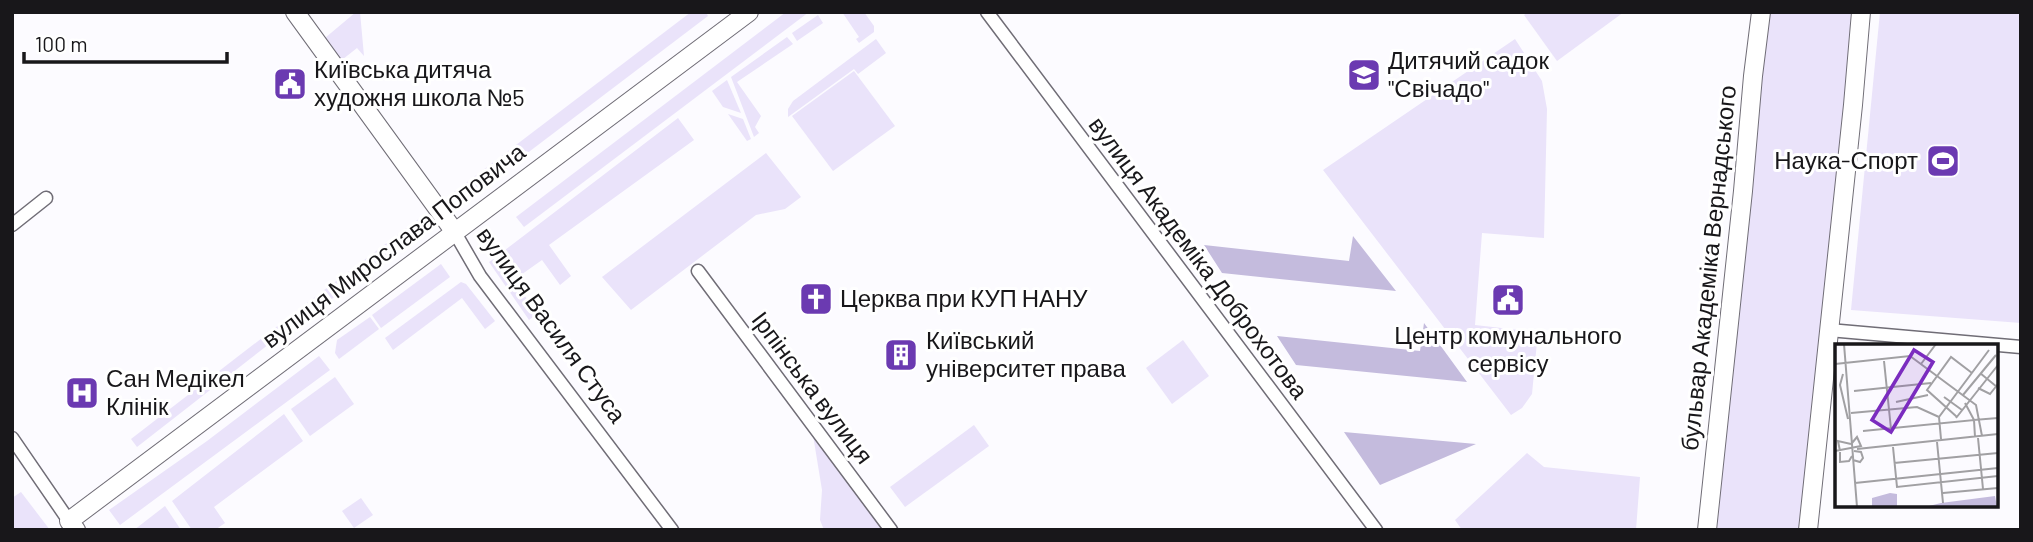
<svg xmlns="http://www.w3.org/2000/svg" width="2033" height="542" font-family="Barlow,sans-serif">
	<style>
		.green { fill: #eae3fa }
		.forest { fill: #c4bbdd }
		.lines { fill: none; stroke-linecap: round; stroke-linejoin: round }
		.street-casing { stroke: #706d76; stroke-width: 15 }
		.secondary-casing { stroke: #706d76; stroke-width: 20 }
		.street { stroke: #fff; stroke-width: 12 }
		.secondary { stroke: #fff; stroke-width: 18 }
		.labels { text-anchor: middle; stroke-width: 6; stroke-linejoin: round; paint-order: stroke }
		.poi-label { font-size: 24px; fill: #18171a; stroke: #fff; text-anchor: start }
		.street-label { font-size: 24px; fill: #18171a; stroke: #fff }
		.inset-road { fill: none; stroke: #a1a0a3; stroke-width: 2 }
		.view { fill: #7b2cbf; fill-opacity: 0.15; stroke: #7b2cbf; stroke-width: 3.5 }
		.inset-edge { fill: none; stroke: #18171a; stroke-width: 3.5 }
	</style>
	<rect width="100%" height="100%" fill="#fcfbff"/>
	<g class="green">
		<polygon points="356,12 360,12 364,56 357,48 338,63 324,44 325,38"/>
		<polygon points="691,12 706,12 708,16 467,199 454,192"/>
		<polygon points="786,12 809,12 524,227 516,217"/>
		<polygon points="842,12 864,12 874,26 874,32 859,43 856,39 859,37"/>
		<polygon points="1528,12 1624,12 1557,61 1524,15"/>
		<polygon points="1767,12 1851,12 1847,73 1801,530 1717,530"/>
		<polygon points="1880,12 2021,12 2021,323 1851,310"/>
		<polygon points="818,15 823,23 797,41 792,33"/>
		<polygon points="787,37 793,44 737,82 761,116 755,127 759,133 754,137 731,77"/>
		<polygon points="876,39 886,53 858,74 854,69 788,117 788,109 793,101"/>
		<polygon points="1515,39 1542,81 1547,109 1544,238 1482,233 1475,325 1538,332 1532,394 1522,408 1511,415 1323,170"/>
		<polygon points="854,71 895,126 833,171 792,116"/>
		<polygon points="727,80 741,113 723,107 712,91"/>
		<polygon points="728,114 743,119 751,139 747,141"/>
		<polygon points="678,118 694,140 549,245 571,276 560,285 542,260 518,277 501,253"/>
		<polygon points="766,153 801,197 785,209 756,215 631,310 602,277"/>
		<polygon points="424,215 424,230 313,313 307,303"/>
		<polygon points="498,256 537,314 529,320 489,262"/>
		<polygon points="441,264 450,277 381,328 372,315"/>
		<polygon points="461,282 466,284 495,321 485,329 462,298 393,350 385,338"/>
		<polygon points="370,317 379,329 339,359 335,353 337,340"/>
		<polygon points="284,321 287,330 137,447 131,439"/>
		<polygon points="1183,340 1209,376 1172,404 1146,368"/>
		<polygon points="319,356 330,370 120,525 109,510 207,441"/>
		<polygon points="335,377 354,404 310,436 291,409"/>
		<polygon points="284,414 303,441 214,507 225,523 215,530 192,530 172,501"/>
		<polygon points="811,423 882,530 824,530 820,520 822,490"/>
		<polygon points="974,425 989,446 905,507 890,487"/>
		<polygon points="1527,453 1544,467 1640,477 1636,530 1462,530 1455,520"/>
		<polygon points="21,492 50,530 12,530 12,498"/>
		<polygon points="361,498 373,515 354,528 342,511"/>
		<polygon points="165,506 181,530 134,530"/>
	</g>
	<g class="forest">
		<polygon points="1353,236 1396,291 1222,273 1204,245 1349,261"/>
		<polygon points="1424,323 1467,382 1296,365 1277,336 1420,351"/>
		<polygon points="1344,432 1476,444 1380,485"/>
	</g>
	<g class="lines">
		<defs>
			<g id="street">
				<polyline points="987,12 1376,530"/>
				<polyline points="12,225 46,198"/>
				<polyline points="454,231 480,276 672,530"/>
				<polyline points="698,271 891,530"/>
				<polyline points="1829,330 2021,347"/>
				<polyline points="12,438 69,521"/>
			</g>
			<g id="secondary">
				<polyline points="295,12 454,231"/>
				<polyline points="76,530 69,521 749,12"/>
				<polyline points="1707,530 1743,191 1753,76 1761,12"/>
				<polyline points="1808,530 1853,105 1861,12"/>
			</g>
		</defs>
		<use href="#street" class="street-casing"/>
		<use href="#secondary" class="secondary-casing"/>
		<use href="#street" class="street"/>
		<use href="#secondary" class="secondary"/>
	</g>
	<defs>
		<symbol id="school-square" viewBox="-11 -11 22 22"><rect x="-9" y="-9" width="18" height="18" rx="4" fill="#6b3ab1" stroke="#fff"/><path d="M0-5L7-2L0 1L-7-2ZM-4 1L0 2.5L4 1V4Q0 6-4 4Z" fill="#fff"/></symbol>
		<symbol id="civic-square" viewBox="-11 -11 22 22"><rect x="-9" y="-9" width="18" height="18" rx="4" fill="#6b3ab1" stroke="#fff"/><path d="M-.6-6.5H3V-4.5H.6V-3L4-1V1h2V6H-6V1h2V-1L-.6-3ZM-1.2 2.5V6h2.4V2.5Z" fill="#fff"/></symbol>
		<symbol id="stadium-square" viewBox="-11 -11 22 22"><rect x="-9" y="-9" width="18" height="18" rx="4" fill="#6b3ab1" stroke="#fff"/><path d="M0-5a6.5 5 0 1 0 0 10a6.5 5 0 1 0 0-10ZM-3.5-1.8h7v3.6h-7Z" fill="#fff"/></symbol>
		<symbol id="church-square" viewBox="-11 -11 22 22"><rect x="-9" y="-9" width="18" height="18" rx="4" fill="#6b3ab1" stroke="#fff"/><path d="M-1.2-6h2.4v3.5h3.3v2.4h-3.3V6h-2.4V-.1h-3.3v-2.4h3.3Z" fill="#fff"/></symbol>
		<symbol id="building-square" viewBox="-11 -11 22 22"><rect x="-9" y="-9" width="18" height="18" rx="4" fill="#6b3ab1" stroke="#fff"/><path d="M-4-6H4V6H1V3H-1V6H-4ZM-2.5-4.3h1.7v1.8h-1.7ZM.8-4.3h1.7v1.8H.8ZM-2.5-1h1.7V.8h-1.7ZM.8-1h1.7V.8H.8Z" fill="#fff"/></symbol>
		<symbol id="hospital-square" viewBox="-11 -11 22 22"><rect x="-9" y="-9" width="18" height="18" rx="4" fill="#6b3ab1" stroke="#fff"/><path d="M-5-5h3v3.5h4V-5h3V5h-3V1.5h-4V5h-3Z" fill="#fff"/></symbol>
	</defs>
	<g fill-rule="evenodd">
		<use href="#school-square" x="1345" y="56" width="38" height="38"/>
		<use href="#civic-square" x="271" y="65" width="38" height="38"/>
		<use href="#stadium-square" x="1924" y="142" width="38" height="38"/>
		<use href="#church-square" x="797" y="280" width="38" height="38"/>
		<use href="#civic-square" x="1489" y="281" width="38" height="38"/>
		<use href="#building-square" x="882" y="336" width="38" height="38"/>
		<use href="#hospital-square" x="63" y="374" width="38" height="38"/>
	</g>
	<g class="labels">
		<g class="poi-label">
			<text x="1388" y="69">Дитячий садок<tspan x="1388" dy="28">"Свічадо"</tspan></text>
			<text x="314" y="78">Київська дитяча<tspan x="314" dy="28">художня школа №5</tspan></text>
			<text x="1918" y="169" text-anchor="end">Наука-Спорт</text>
			<text x="840" y="307">Церква при КУП НАНУ</text>
			<text x="1508" y="344" text-anchor="middle">Центр комунального<tspan x="1508" dy="28">сервісу</tspan></text>
			<text x="926" y="349">Київський<tspan x="926" dy="28">університет права</tspan></text>
			<text x="106" y="387">Сан Медікел<tspan x="106" dy="28">Клінік</tspan></text>
		</g>
		<g class="street-label">
			<text transform="translate(394 246) rotate(-37)" y="8">вулиця Мирослава Поповича</text>
			<text transform="translate(1198 258) rotate(53)" y="8">вулиця Академіка Доброхотова</text>
			<text transform="translate(1709 268) rotate(-84)" y="8">бульвар Академіка Вернадського</text>
			<text transform="translate(551 325) rotate(54)" y="8">вулиця Василя Стуса</text>
			<text transform="translate(812 388) rotate(53)" y="8">Ірпінська вулиця</text>
		</g>
	</g>
	<g transform="translate(1835 344)">
		<rect width="163" height="163" fill="#fcfbff"/>
		<path d="M55,149l7,1v13h-25v-9zM160,152l2,11h-72l16,-4z" fill="#c4bbdd"/>
		<path class="inset-road" d="M9,0l13,163M49,17l7,68M0,20l75,-8 66,49 6,31M86,20l15,-20M145,29l17,14M8,30l-3,11 8,34M143,44l12,6 8,-10M19,47l77,-8M128,51l33,-40M109,53l18,13M61,58l32,-7M130,59l9,17 24,-2M16,69l66,-6 22,10M122,73l-30,-27 24,-33 21,16M121,74l42,-53M28,87l111,-11 1,17M143,94l5,51M106,95l-2,-22 50,-67M102,98l6,61M58,103l4,40 101,-11M22,105l141,-15M0,107l26,-5 -4,-9 -5,6M5,107l-2,-10 13,3M5,108v10l9,-1 3,-5M18,116l7,2 3,-4 -2,-6 -7,-1M59,119l104,-10M20,139l143,-15M108,149l55,-5"/>
		<path class="view" d="M79,6l19,12 -42,70 -19,-12z"/>
		<rect width="163" height="163" class="inset-edge"/>
	</g>
	<rect width="2033" height="542" fill="none" stroke="#18171a" stroke-width="28"/>
	<path d="M24 52v10h203v-10" fill="none" stroke="#18171a" stroke-width="3.5"/>
	<text x="35" y="52" font-size="21" fill="#18171a" stroke="#ffffff" stroke-width="5" paint-order="stroke">100 m</text>
</svg>
